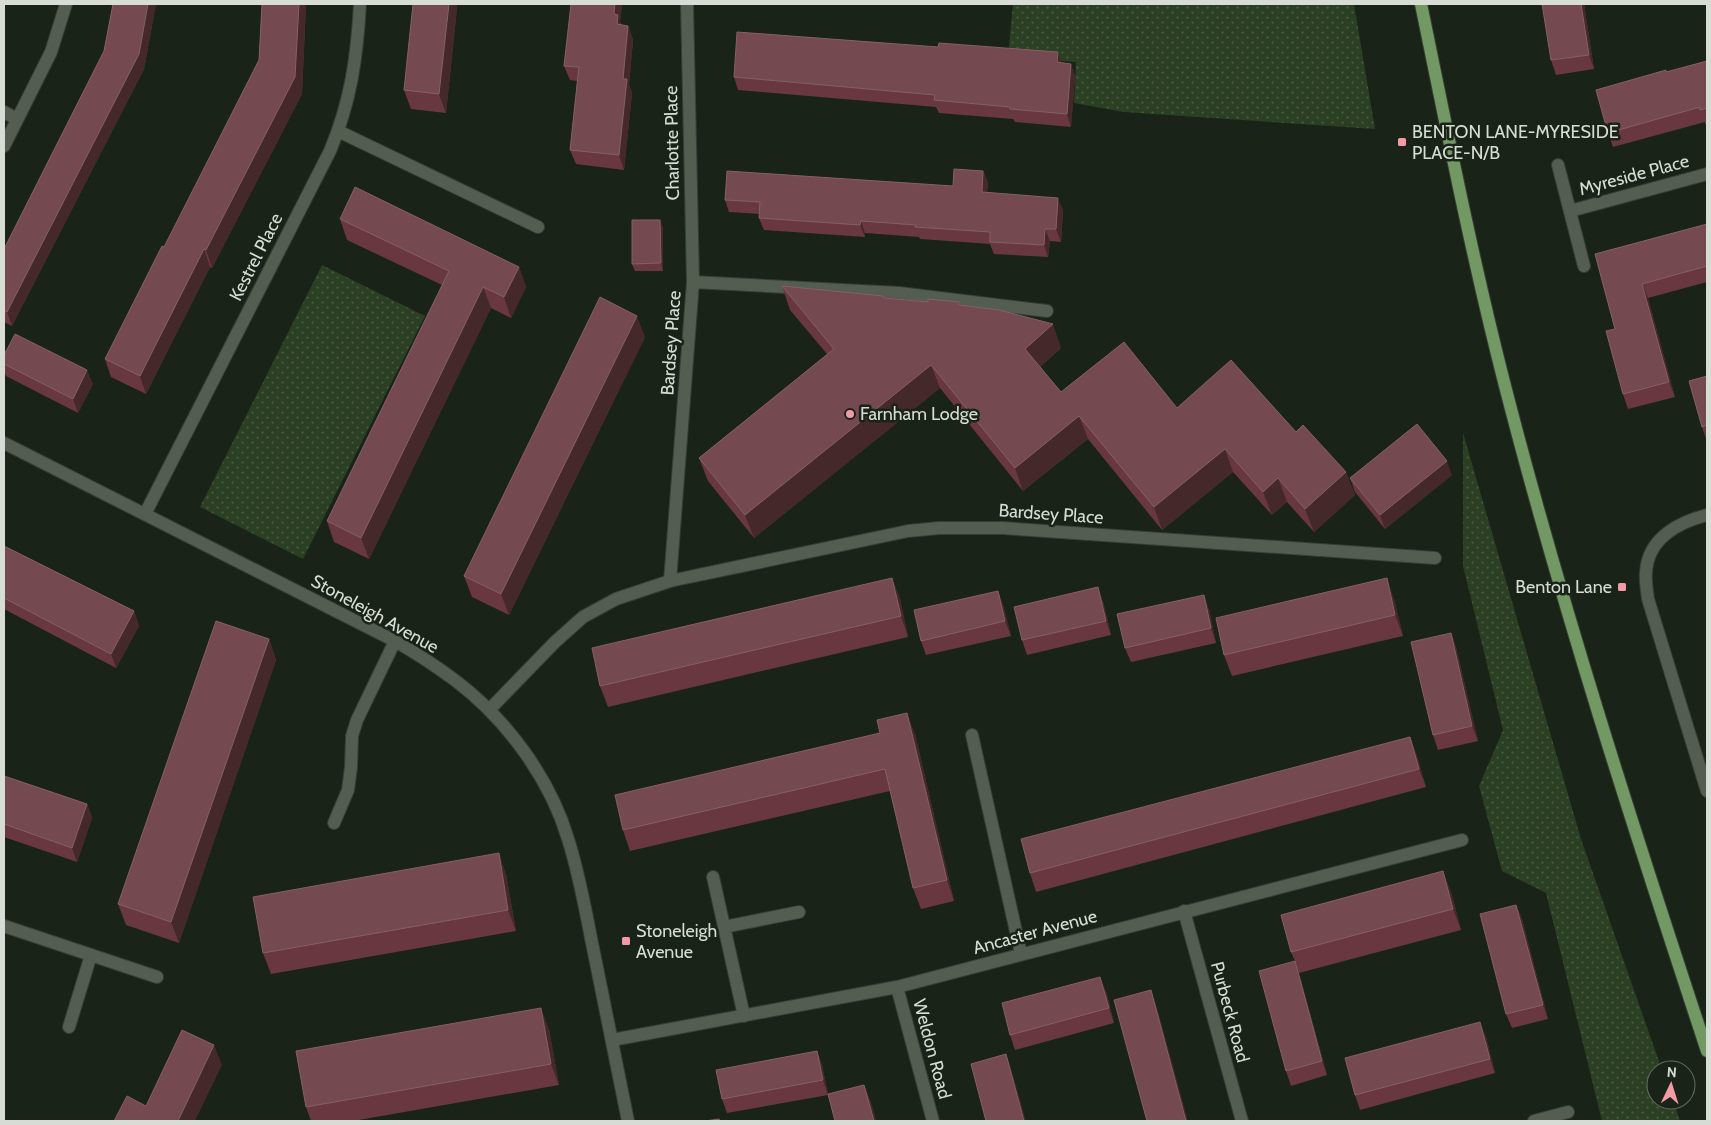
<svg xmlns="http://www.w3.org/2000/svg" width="1711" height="1125" font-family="Cabin,sans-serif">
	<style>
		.grass { fill: url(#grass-dots) }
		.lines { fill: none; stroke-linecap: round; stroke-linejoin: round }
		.lane-casing { stroke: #373f35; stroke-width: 14 }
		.street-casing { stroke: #373f35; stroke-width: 14 }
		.primary-casing { stroke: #373f35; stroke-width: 14 }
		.lane { stroke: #535e50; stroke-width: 12 }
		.street { stroke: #535e50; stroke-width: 12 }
		.primary { stroke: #729963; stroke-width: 12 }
		.wall { fill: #693740 }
		.shaded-wall { fill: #452829 }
		.building { fill: #754950; stroke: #846065 }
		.poi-dot { fill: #f39aa7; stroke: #1a2317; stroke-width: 2 }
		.labels { text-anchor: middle; stroke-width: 5; stroke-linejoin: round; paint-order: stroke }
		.poi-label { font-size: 18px; fill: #d7ddd5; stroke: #1a2317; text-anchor: start }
		.street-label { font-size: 18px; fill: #d7ddd5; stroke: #1a2317 }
	</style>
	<defs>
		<pattern id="grass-dots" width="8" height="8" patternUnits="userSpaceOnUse" patternTransform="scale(1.25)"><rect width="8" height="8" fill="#2b3f23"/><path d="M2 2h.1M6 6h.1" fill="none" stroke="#495a42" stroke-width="1.8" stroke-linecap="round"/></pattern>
	</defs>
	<rect width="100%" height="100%" fill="#1a2317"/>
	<g class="grass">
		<polygon points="1013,4 1354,4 1375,129 1124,112 1074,103 1076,62 1008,57"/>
		<polygon points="322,265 425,316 303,559 200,507"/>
		<polygon points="1463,433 1581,839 1662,1070 1656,1070 1656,1100 1673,1100 1680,1121 1602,1121 1546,893 1502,871 1479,786 1503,730 1463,566"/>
	</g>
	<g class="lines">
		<defs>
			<g id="lane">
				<polyline points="338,131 538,227"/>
				<polyline points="1558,165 1584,266"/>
				<polyline points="972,735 1021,954"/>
				<polyline points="713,877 744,1016"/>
				<polyline points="724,927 799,912"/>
			</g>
			<g id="street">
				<polyline points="687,4 693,282"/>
				<polyline points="4,112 17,119"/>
				<polyline points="4,146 51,52 66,4"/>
				<polyline points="1570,211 1707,174"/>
				<path d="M4,443l391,198c21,12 41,25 61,40 50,38 94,97 112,158 11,34 17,69 24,104 12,59 24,119 36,178"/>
				<path d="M145,514l185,-363c21,-50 27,-94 30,-147"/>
				<path d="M1707,515c-28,7 -59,23 -61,57 -1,9 1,18 2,27l59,192"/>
				<polyline points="670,581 693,282 899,293 1047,311"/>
				<polyline points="489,710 555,642 583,617 616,599 670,581 908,531 939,528 1003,528 1435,558"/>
				<polyline points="334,823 348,790 351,767 352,736 357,720 395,641"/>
				<polyline points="1184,911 1242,1121"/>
				<polyline points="4,926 157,977"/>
				<polyline points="897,987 933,1121"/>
				<polyline points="69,1027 91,955"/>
				<polyline points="612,1040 897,987 1462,840"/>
				<polyline points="1534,1121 1568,1112"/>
			</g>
			<path id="primary" d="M1421,4c26,126 51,253 83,378 58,226 130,448 203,669"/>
		</defs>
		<use href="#lane" class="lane-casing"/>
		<use href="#street" class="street-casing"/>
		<use href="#primary" class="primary-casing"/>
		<use href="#lane" class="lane"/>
		<use href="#street" class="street"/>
		<use href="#primary" class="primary"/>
	</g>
	<g class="wall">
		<polygon points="113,4 156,4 144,69 12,326 4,322 4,249 104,51"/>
		<polygon points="262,4 306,4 302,94 212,268 210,267 146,394 111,377 105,359 164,247 259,60"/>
		<polygon points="413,4 457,4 456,18 446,113 411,109 404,90"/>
		<polygon points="571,4 622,4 620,22 622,25 628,26 633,40 629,85 632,93 624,170 576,164 570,150 577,81 570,80 564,66"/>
		<polygon points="1542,4 1584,4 1594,69 1556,75 1551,60"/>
		<polygon points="1707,61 1707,124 1705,124 1705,122 1613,147 1608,133 1667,72"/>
		<polygon points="1062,63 1075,76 1071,127 1015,122 1013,119 939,113 936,107 738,90 734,77"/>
		<polygon points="983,171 988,183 987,192 1063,210 1061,242 1050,241 1048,257 994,254 990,244 920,239 919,237 865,233 865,237 764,230 759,218 760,214 729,212 725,200 953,186"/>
		<polygon points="340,219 519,267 526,287 511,318 491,308 369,559 334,542 327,521 442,285 347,240"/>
		<polygon points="1707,224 1707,282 1648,298 1675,397 1628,409 1623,394 1615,329 1595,254"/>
		<polygon points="663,227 663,271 635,271 632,264"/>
		<polygon points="782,286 928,302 959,302 961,305 1061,348 1040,367 1061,392 1177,408 1296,432 1346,472 1355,495 1314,532 1287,502 1272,515 1233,472 1162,530 1088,439 1023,491 940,388 754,538 708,481 699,458 827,354 790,310"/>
		<polygon points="645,337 509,615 472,597 464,576"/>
		<polygon points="4,355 93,384 78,413 6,376 4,371"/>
		<polygon points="1707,376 1707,442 1702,427"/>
		<polygon points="1452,475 1385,529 1355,492 1350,478"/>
		<polygon points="4,546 134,611 139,626 116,668 4,609"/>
		<polygon points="892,578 900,599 908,637 608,707 600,686"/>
		<polygon points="998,591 1003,605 1011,636 926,655 921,641"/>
		<polygon points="1394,599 1403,636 1232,676 1224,655"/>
		<polygon points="1103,601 1111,635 1027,655 1022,640"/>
		<polygon points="1209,609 1216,643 1131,662 1125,648"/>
		<polygon points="1451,633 1456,647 1478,741 1438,750 1433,735"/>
		<polygon points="269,639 276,660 179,943 126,925 118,904"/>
		<polygon points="915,734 954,901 921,909 913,888 890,791 630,851 623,830"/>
		<polygon points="1410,737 1417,756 1426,787 1036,892 1030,873"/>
		<polygon points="4,776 87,804 92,818 77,862 4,837"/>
		<polygon points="506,874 516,931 271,974 263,953"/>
		<polygon points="1451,892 1461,930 1299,973 1327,1075 1291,1086 1286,1071 1295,961 1291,952"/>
		<polygon points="1516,905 1522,919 1548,1019 1512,1028 1506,1014"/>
		<polygon points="1106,991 1114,1023 1015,1050 1010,1035"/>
		<polygon points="549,1029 559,1085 353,1121 311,1121 306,1107"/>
		<polygon points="1486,1037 1495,1073 1360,1110 1355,1095"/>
		<polygon points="817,1051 822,1065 828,1094 864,1085 872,1106 876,1121 835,1121 828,1095 727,1113 722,1099"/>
	</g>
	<g class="shaded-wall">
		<polygon points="148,4 156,4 144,69 12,326 7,312"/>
		<polygon points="299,4 306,4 302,94 212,268 206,250"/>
		<polygon points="449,4 457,4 456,18 446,113 439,94"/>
		<polygon points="615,4 622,4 620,22 623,29 617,24 614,14"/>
		<polygon points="1581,4 1584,4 1594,69 1589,55"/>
		<polygon points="628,26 633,40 629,85 632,93 624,170 619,155 623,79"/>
		<polygon points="1058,52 1062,64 1057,62"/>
		<polygon points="1071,64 1075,76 1071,127 1067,114"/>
		<polygon points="983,171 988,183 986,204 982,192"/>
		<polygon points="1058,198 1063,210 1061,242 1056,229"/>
		<polygon points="660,220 663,227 663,271 661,263"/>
		<polygon points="861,221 865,233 865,237 860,225"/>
		<polygon points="1045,229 1050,241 1048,257 1044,245"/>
		<polygon points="204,249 210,267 146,394 140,376"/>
		<polygon points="519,267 526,287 511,318 504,297"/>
		<polygon points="1642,284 1648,298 1675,397 1669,382"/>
		<polygon points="483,287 491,308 369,559 361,538"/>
		<polygon points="637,316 645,337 509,615 501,594"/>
		<polygon points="1053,324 1061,348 1034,372 1025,349"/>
		<polygon points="931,365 940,388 754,538 745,515"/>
		<polygon points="87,370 93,384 78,413 73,399"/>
		<polygon points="1079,416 1088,439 1023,491 1015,468"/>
		<polygon points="1225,449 1233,472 1162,530 1154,507"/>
		<polygon points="1447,461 1452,475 1385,529 1380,515"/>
		<polygon points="1346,472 1355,495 1314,532 1305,509"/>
		<polygon points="1278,478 1287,502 1272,515 1263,492"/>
		<polygon points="892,578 900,599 908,637 901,616"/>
		<polygon points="1387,578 1394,599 1403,636 1395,615"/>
		<polygon points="1098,587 1103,601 1111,635 1106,621"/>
		<polygon points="998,591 1003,605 1011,636 1005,621"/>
		<polygon points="1204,595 1209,609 1216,643 1211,628"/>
		<polygon points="134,611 139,626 116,668 111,654"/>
		<polygon points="1451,633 1456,647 1478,741 1472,726"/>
		<polygon points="269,639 276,660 179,943 171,922"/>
		<polygon points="907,713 915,734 954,901 947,880"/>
		<polygon points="1410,737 1417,756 1426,787 1419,769"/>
		<polygon points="87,804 92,818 77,862 72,848"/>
		<polygon points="499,853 506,874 516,931 508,910"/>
		<polygon points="1443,871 1451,892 1461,930 1453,909"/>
		<polygon points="1516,905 1522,919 1548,1019 1543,1005"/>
		<polygon points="1295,961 1300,976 1327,1075 1322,1061"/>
		<polygon points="1100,977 1106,991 1114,1023 1109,1008"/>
		<polygon points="1151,990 1158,1011 1188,1121 1186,1121"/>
		<polygon points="541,1008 549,1029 559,1085 551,1064"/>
		<polygon points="1480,1022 1486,1037 1495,1073 1490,1059"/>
		<polygon points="214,1045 222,1065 195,1121 178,1121"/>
		<polygon points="817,1051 822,1065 828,1095 823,1080"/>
		<polygon points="1006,1054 1013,1075 1026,1121 1024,1121"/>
		<polygon points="864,1085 872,1106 876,1121 874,1121"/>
	</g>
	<g class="building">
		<polygon points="113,4 148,4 139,54 7,312 4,310 4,249 104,51"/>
		<polygon points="262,4 299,4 295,77 206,250 204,249 140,376 105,359 162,246 164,247 259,60"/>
		<polygon points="413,4 449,4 439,94 404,90"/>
		<polygon points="571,4 615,4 614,14 618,15 617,24 628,26 623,79 627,79 619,155 570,150 579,67 564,66"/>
		<polygon points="1542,4 1581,4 1589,55 1551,60"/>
		<polygon points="737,32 938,47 939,43 1058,52 1057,62 1071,64 1067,114 1010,109 1010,107 934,100 935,95 734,77"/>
		<polygon points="1707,61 1707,108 1700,110 1700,107 1608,133 1596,90 1666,70 1666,72"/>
		<polygon points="954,169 983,171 982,192 1058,198 1056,229 1045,229 1044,245 990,242 990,232 915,227 916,225 861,221 860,225 759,218 760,202 725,200 727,171 953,186"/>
		<polygon points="355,187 519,267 504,297 483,287 361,538 327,521 449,271 340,219"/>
		<polygon points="632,220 660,220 661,263 632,264"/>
		<polygon points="1707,224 1707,266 1642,284 1669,382 1623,394 1606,331 1615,329 1595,254"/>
		<polygon points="782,286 883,296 884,298 928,302 928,299 959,302 959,305 999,310 1053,324 1025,349 1061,392 1124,342 1177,408 1231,360 1296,432 1303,425 1346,472 1305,509 1278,478 1263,492 1225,449 1154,507 1079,416 1015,468 931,365 745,515 699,458 834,349"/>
		<polygon points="600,297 637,316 501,594 464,576"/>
		<polygon points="15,334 87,370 73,399 4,364 4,355"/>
		<polygon points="1707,376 1707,425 1702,427 1689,381"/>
		<polygon points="1417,424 1447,461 1380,515 1350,478"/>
		<polygon points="4,546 134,611 111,654 4,598"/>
		<polygon points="892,578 901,616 600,686 592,648"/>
		<polygon points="1387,578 1395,615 1224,655 1216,618"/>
		<polygon points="1098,587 1106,621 1022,640 1014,607"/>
		<polygon points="998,591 1005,621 921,641 914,610"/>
		<polygon points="1204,595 1211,628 1125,648 1117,614"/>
		<polygon points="216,621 269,639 171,922 118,904"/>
		<polygon points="1451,633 1472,726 1433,735 1411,642"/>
		<polygon points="907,713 947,880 913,888 885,769 623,830 615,795 880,733 877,720"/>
		<polygon points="1410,737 1419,769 1030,873 1021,839"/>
		<polygon points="4,776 87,804 72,848 4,824"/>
		<polygon points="499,853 508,910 263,953 253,897"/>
		<polygon points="1443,871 1453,909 1291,952 1281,915"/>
		<polygon points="1516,905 1543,1005 1506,1014 1480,914"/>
		<polygon points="1295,961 1322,1061 1286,1071 1259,971"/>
		<polygon points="1100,977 1109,1008 1010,1035 1002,1003"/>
		<polygon points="1151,990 1186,1121 1147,1121 1114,1000"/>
		<polygon points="541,1008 551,1064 306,1107 296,1051"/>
		<polygon points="1480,1022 1490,1059 1355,1095 1345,1058"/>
		<polygon points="182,1030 214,1045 178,1121 114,1121 127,1096 146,1106"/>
		<polygon points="817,1051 823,1080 722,1099 716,1070"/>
		<polygon points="1006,1054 1024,1121 986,1121 971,1064"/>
		<polygon points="864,1085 874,1121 835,1121 828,1094"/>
		<polygon points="719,1119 720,1121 705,1121"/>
	</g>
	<g class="poi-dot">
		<rect x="1397" y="137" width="10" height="10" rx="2.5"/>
		<circle cx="850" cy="414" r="5"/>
		<rect x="1617" y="582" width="10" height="10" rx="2.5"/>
		<rect x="621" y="936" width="10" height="10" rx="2.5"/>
	</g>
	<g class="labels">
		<g class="poi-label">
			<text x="1412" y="138">BENTON LANE-MYRESIDE<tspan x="1412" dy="21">PLACE-N/B</tspan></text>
			<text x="860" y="420">Farnham Lodge</text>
			<text x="1612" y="593" text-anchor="end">Benton Lane</text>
			<text x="636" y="937">Stoneleigh<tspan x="636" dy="21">Avenue</tspan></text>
		</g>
		<g class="street-label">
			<text transform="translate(672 143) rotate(-91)" y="6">Charlotte Place</text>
			<text transform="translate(1634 175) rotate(-15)" y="6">Myreside Place</text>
			<text transform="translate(256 257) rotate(-63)" y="6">Kestrel Place</text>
			<text transform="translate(671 343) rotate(-86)" y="6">Bardsey Place</text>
			<text transform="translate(1051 514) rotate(4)" y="6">Bardsey Place</text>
			<text transform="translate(375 614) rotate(29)" y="6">Stoneleigh Avenue</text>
			<text transform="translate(1035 932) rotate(-15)" y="6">Ancaster Avenue</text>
			<text transform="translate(1230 1012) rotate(75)" y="6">Purbeck Road</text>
			<text transform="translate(932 1049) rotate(75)" y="6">Weldon Road</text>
		</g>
	</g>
	<rect width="1711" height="1125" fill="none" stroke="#d7ddd5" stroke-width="10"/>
	<g transform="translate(1671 1085) rotate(4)"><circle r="24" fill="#1a2317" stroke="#666d63"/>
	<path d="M0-4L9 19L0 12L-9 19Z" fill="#f39aa7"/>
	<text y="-8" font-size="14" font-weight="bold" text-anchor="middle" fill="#d7ddd5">N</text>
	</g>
</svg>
